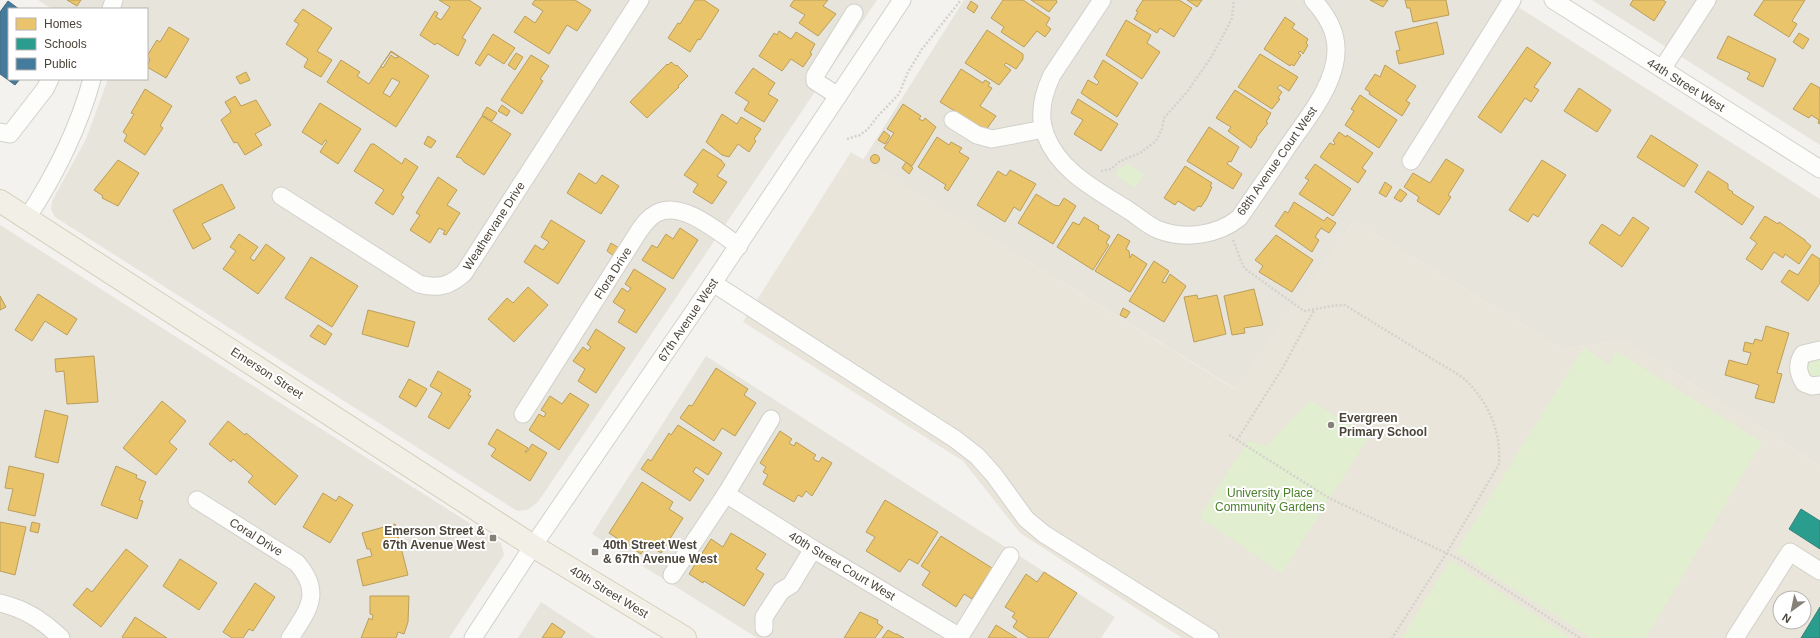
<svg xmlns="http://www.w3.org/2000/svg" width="1820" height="638" font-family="Arial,sans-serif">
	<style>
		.residential { fill: #e7e4dc }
		.education { fill: #eae5da; fill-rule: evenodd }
		.green { fill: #e1eecf }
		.homes { fill: #e9c46a; stroke: #ba9e5b; fill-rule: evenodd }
		.schools { fill: #2a9d8f; stroke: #348275 }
		.public { fill: #457b9d; stroke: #476a7f }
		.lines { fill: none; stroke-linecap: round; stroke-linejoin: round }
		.minor-casing { stroke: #d2d0cb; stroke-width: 19 }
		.major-casing { stroke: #d6cebb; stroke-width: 24 }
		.path { stroke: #d3d2cc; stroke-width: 2.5; stroke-dasharray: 2 2; stroke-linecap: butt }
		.minor { stroke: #fdfdfc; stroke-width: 17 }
		.major { stroke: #f2efe6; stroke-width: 22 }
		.poi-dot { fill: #868178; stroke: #fff; stroke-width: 1.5 }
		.labels { text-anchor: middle; stroke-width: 4; stroke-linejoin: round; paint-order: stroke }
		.street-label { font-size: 12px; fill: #4b4439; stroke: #fff }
		.poi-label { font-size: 12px; font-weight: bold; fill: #4b4439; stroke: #fff; text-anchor: start }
		.park-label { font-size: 12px; fill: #4a7f2a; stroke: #fff }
	</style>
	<rect width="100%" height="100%" fill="#f4f2ee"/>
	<g class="residential">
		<polygon points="38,0 877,0 538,502 527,510 517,511 55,217 51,209 52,201 86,139 108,79 147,79 147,9 52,9"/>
		<polygon points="964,0 1507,0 1820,199 1820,466 1624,340 1563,349 1354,221 1236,389 863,160"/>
		<polygon points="1592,0 1820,0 1820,145"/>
		<polygon points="0,225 501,543 504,555 449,638 0,638"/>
		<polygon points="706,356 1115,617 1101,638 757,638 592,534"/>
		<polygon points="541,602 596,638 518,638"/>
	</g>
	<path class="education" d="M851,152l384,237 119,-168 209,128 61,-9 196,126v172h-638l-162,-105 -57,-72 -220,-139zM1780,598h24v24h-24z"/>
	<g class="green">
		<polygon points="1128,164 1143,174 1143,177 1137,186 1133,187 1116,176 1118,169"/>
		<polygon points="1584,347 1609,365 1616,351 1762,442 1646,638 1591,638 1456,552"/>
		<polygon points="1820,356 1820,375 1818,377 1808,374 1806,360"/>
		<polygon points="1310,400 1369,437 1282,573 1199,517 1248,441 1267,446"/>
		<polygon points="1450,560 1571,638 1402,638"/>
	</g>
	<g class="homes">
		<polygon points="67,0 81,0 77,6"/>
		<polygon points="439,0 469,0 481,8 462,38 466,40 458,56 437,43 435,45 420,35 435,11 438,13 436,17 441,20 450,7"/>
		<polygon points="535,0 575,0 591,10 577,31 567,25 549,54 514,32 525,16 535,23 543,11 532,4"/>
		<polygon points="695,0 704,0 719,10 700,40 698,39 690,52 668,38 678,23 680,24"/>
		<polygon points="794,0 828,0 823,6 836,14 818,36 799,23 805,15 790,6"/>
		<polygon points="1003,0 1023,0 1050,18 1046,25 1051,29 1045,37 1037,31 1024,47 1001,32 1004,27 991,18"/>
		<polygon points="1031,0 1056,0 1057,2 1049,12"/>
		<polygon points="1143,0 1179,0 1192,8 1174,37 1160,28 1157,33 1134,19 1138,12 1136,11"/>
		<polygon points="1187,0 1202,0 1197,7"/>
		<polygon points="1370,0 1388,0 1383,7"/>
		<polygon points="1405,0 1446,0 1449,15 1413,22 1410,8 1407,8"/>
		<polygon points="1633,0 1663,0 1666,2 1654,21 1630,5"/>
		<polygon points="1764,0 1805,0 1792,21 1797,24 1789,37 1754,15"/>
		<polygon points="971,1 978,6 974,13 967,8"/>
		<polygon points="303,9 332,28 317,51 332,60 321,77 304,67 308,59 286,44 299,24 294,21"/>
		<polygon points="1285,17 1295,24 1292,28 1308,39 1306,43 1308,45 1303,54 1300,51 1298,53 1301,55 1294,66 1291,64 1290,66 1264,49"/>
		<polygon points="1126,20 1151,35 1147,43 1160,52 1142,79 1106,55"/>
		<polygon points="1437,22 1444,54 1399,64 1396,51 1400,50 1395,32"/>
		<polygon points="169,27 189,39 166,78 147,67 150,59 147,56 157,40 160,42"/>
		<polygon points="987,30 1023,54 1023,59 1016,69 1006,63 1004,65 1011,70 999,85 965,63"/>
		<polygon points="779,31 791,39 796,32 815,44 810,53 812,54 803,67 791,59 782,71 759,56 774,33 777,35"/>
		<polygon points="1799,33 1809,39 1803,49 1793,42"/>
		<polygon points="493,34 515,48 504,64 488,54 480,66 475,63"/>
		<polygon points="1728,36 1776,59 1763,87 1747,79 1750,73 1717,58"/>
		<polygon points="1527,47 1551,63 1534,87 1539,90 1531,102 1525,98 1501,133 1478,117"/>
		<path d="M391,51l38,25 -33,51 -69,-45 14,-22 19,12 -3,4 12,8zM391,52l8,5 -4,1 -4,-3 -8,13 -2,-2zM392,78l8,4 -10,15 -7,-4z"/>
		<polygon points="516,53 523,57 515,70 508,65"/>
		<polygon points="1260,54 1298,77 1289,91 1280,85 1277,88 1282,92 1278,98 1280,99 1272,109 1238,87"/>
		<polygon points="531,55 549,66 540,79 543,81 522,114 501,100"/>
		<polygon points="1103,60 1138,83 1117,117 1081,93 1088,80 1097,85 1099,82 1094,77"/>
		<polygon points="671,62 676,66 677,65 688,76 678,86 679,87 647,118 630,102 667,64 668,65"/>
		<polygon points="1385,65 1416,86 1406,101 1410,103 1402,116 1369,94 1370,92 1365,89 1375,74 1380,77"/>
		<polygon points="753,68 775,83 768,94 778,100 764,122 744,110 749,102 735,93"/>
		<polygon points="961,69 983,83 985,80 990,83 988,86 992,88 980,106 996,116 986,130 940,102"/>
		<polygon points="246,72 250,80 240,84 236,77"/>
		<polygon points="1811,83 1820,88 1820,124 1818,123 1819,120 1811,115 1809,118 1793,109"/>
		<polygon points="1579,88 1611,110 1597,132 1564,111"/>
		<polygon points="145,89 172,106 160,126 163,128 145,155 124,141 127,135 123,132 134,114 131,113"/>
		<polygon points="1235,90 1271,113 1266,122 1268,123 1256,138 1257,139 1251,148 1228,131 1231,127 1216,118"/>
		<polygon points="1360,95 1397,120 1379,148 1345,125 1354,111 1351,109"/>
		<polygon points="235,96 241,106 256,100 271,125 255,134 262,145 245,155 237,142 234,143 221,120 231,112 225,102"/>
		<polygon points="1078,99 1118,124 1101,151 1074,134 1083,120 1071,113"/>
		<polygon points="320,103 361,129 338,164 320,152 327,141 325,140 322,145 302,132"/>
		<polygon points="903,104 921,116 919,119 923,121 925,118 936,127 912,166 884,148 894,133 887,129"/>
		<polygon points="502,105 510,111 507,116 498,111"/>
		<polygon points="487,107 497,113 492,121 482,115"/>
		<polygon points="722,114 737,124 741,117 761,129 754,139 756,141 749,152 738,144 729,157 722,155 706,142"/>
		<polygon points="482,116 511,134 484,175 464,162 461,158 456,157"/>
		<polygon points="1209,127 1239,147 1231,162 1229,161 1227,164 1242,174 1233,189 1187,161"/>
		<polygon points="884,131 890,136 885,144 878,140"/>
		<polygon points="1339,132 1346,137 1347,135 1373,153 1362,168 1366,171 1358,183 1320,157 1330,143 1334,145 1335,143 1333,141"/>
		<polygon points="1651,135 1698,165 1684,187 1637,157"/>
		<polygon points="428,136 436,141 431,148 424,144"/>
		<polygon points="937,137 949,145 951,142 962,148 959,152 969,158 948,191 944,188 946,185 918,167"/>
		<polygon points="371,144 374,144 402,164 405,158 418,167 401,195 404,197 393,215 375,203 384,190 354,171"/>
		<polygon points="703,149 721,160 725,165 717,176 727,182 712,204 693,192 698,184 684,175"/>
		<circle cx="875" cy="159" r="4.5"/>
		<polygon points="1446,159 1464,170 1448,195 1451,197 1439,215 1417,201 1419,197 1404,187 1413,173 1430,183"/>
		<polygon points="118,160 139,173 118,206 102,198 103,196 94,190"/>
		<polygon points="1542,160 1566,175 1538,217 1533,214 1528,222 1509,210"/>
		<polygon points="906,162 913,168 909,174 902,168"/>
		<polygon points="1315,164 1351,189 1333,216 1299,194 1309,180 1305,178"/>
		<polygon points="1185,166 1212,183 1210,186 1212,187 1207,198 1201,207 1198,206 1194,211 1178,201 1175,205 1164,198"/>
		<polygon points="1010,170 1036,184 1020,211 1014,207 1005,222 977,205 998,171 1006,176"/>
		<polygon points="1708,171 1728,184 1728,189 1733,192 1732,193 1754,207 1742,225 1695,192"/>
		<polygon points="579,173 596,184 602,175 619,186 601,214 567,193"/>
		<polygon points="438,177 457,190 447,205 460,213 446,235 443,234 445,231 439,228 430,243 410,230 420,215 416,213"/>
		<polygon points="1385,182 1392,187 1386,197 1379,193"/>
		<polygon points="222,184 235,208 202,224 211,239 193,249 173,210"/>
		<polygon points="1400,189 1407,194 1401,202 1394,198"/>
		<polygon points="1036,194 1054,205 1059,206 1064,198 1076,206 1053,244 1018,223"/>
		<polygon points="1294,202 1324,221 1327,217 1336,223 1329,233 1321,228 1315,237 1319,240 1312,252 1275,226 1285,211 1288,213"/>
		<polygon points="1765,216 1778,224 1779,222 1805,240 1805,241 1811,246 1799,264 1785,254 1783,258 1774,252 1762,270 1746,259 1757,243 1750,238"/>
		<polygon points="1084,217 1099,226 1098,229 1110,236 1106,243 1109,245 1093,270 1057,247 1073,222 1079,225"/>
		<polygon points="1633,217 1649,228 1622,267 1589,243 1602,224 1620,236"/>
		<polygon points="551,220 585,241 558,284 524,262 535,245 543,250 549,242 541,237"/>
		<polygon points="680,228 698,240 673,279 642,260 652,245 657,248 666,234 673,239"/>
		<polygon points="239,234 258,247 250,258 254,261 266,244 285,258 258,294 223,269 236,251 230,247"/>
		<polygon points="1118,234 1130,241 1126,249 1129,251 1130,258 1132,254 1147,264 1130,292 1095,271"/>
		<polygon points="1276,235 1313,260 1292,292 1259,272 1263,266 1255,260"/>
		<polygon points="611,243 619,248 614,256 607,251"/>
		<polygon points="1812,254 1820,259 1820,283 1808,301 1781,282 1789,270 1798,275"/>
		<polygon points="311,257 358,286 332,327 285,298"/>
		<polygon points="1154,261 1169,271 1162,282 1165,283 1170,274 1186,286 1164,322 1129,301"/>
		<polygon points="634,269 666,289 636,333 618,322 625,310 613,302 622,288 628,292 631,288 625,284"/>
		<polygon points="528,287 548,305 514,342 488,319 507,298 513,303"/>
		<polygon points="1254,289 1263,325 1244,328 1245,333 1232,335 1224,296"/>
		<polygon points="38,294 77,319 67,335 45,321 32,341 15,330"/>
		<polygon points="1197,295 1198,299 1217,295 1226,334 1194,342 1184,297"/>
		<polygon points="0,296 6,307 0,310"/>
		<polygon points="1123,308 1130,312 1126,318 1120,315"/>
		<polygon points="368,310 415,322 408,347 362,334"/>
		<polygon points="318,325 332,334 325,345 310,336"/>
		<polygon points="1766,326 1789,333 1777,373 1782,374 1774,403 1755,398 1759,385 1725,375 1729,360 1747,365 1751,353 1743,351 1745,342 1753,344 1755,339 1762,341"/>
		<polygon points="596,329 625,348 596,393 578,381 585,369 573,361 583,347 588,351 591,347 587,344"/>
		<polygon points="94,356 98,402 67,404 64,371 56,372 55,359"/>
		<polygon points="716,368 748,389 744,395 756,403 735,436 722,428 714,441 680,418 689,405 692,406"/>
		<polygon points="438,371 471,390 468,395 471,396 449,429 428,417 442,393 430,386"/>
		<polygon points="409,379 427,389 416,407 399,397"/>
		<polygon points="570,393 589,405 559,450 529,430 539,414 544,417 546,413 541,410 550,396 562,404"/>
		<polygon points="162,401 186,421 169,442 177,449 156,475 123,448"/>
		<polygon points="45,410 68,416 58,463 35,457"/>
		<polygon points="228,421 245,435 246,433 298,476 275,505 248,482 253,476 233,459 231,462 209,444"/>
		<polygon points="678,425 722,453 708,475 696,467 693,472 704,480 690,501 641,469 648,459 651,461 669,433 671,435"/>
		<polygon points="497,429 528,448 525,452 527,452 532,444 547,453 530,481 491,456 496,449 488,444"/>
		<polygon points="780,431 792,439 789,443 794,446 796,442 816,455 813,459 819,462 822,457 832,463 812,496 806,491 802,497 798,495 794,502 763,484 768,475 763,472 766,467 760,463"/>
		<polygon points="9,466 44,474 35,516 8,510 13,489 5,488"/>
		<polygon points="116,466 137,475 136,478 146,482 139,500 143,501 137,519 101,505"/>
		<polygon points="642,482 673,502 669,509 683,518 661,553 647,544 641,554 609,533"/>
		<polygon points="323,493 336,501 339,496 353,505 330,543 303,527"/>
		<polygon points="885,500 938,532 918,564 909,559 900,572 866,551 875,537 866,532"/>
		<polygon points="0,522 26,527 15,575 0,571"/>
		<polygon points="32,522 40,524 38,533 30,531"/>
		<polygon points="395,524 408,575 363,586 357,560 372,556 370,549 367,549 362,533"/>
		<polygon points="731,533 766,554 756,569 764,574 744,606 704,581 703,583 689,574 711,539 723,547"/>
		<polygon points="941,536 992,568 972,599 964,594 956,607 922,585 930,572 921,566"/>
		<polygon points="126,549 148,566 101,627 73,605 87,588 92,592"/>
		<polygon points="180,559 217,583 199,610 163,586"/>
		<polygon points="1044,572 1077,593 1048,638 1029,638 1013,627 1017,621 1012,617 1015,613 1005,607 1026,574 1037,582"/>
		<polygon points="255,583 275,597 253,631 249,629 243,638 232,638 223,632"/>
		<polygon points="370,596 409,596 408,622 404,634 398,632 396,638 361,638 369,618 372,620 373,615 370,614"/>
		<polygon points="860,612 878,620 877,623 883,627 875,638 844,638"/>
		<polygon points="135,617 167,638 123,638 122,637"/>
		<polygon points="552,623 565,632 561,638 542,638"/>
		<polygon points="996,625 1017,638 988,638"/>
		<polygon points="888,630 895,634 897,634 904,638 882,638"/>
	</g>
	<g class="schools">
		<polygon points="1801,509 1820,521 1820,549 1789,529"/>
		<polygon points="1820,607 1820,638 1801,638"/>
	</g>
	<polygon class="public" points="8,1 19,9 9,9 9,79 20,79 15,85 0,74 0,12"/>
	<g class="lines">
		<defs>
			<g id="minor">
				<path d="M1102,0l-50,75c-9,19 -15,40 -6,61 14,36 51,54 82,74 10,6 20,16 31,20 26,10 59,5 80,-12 16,-23 32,-46 47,-69 19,-28 51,-65 50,-100 0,-19 -10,-35 -23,-49"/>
				<polyline points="1553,0 1820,169"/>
				<polyline points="111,9 114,0"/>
				<polyline points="1662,69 1707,0"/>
				<polyline points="838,96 815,81 815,76 854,13"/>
				<polyline points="953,120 977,135 992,139 1044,129"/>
				<polyline points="0,132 10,134 45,89 50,79"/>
				<polyline points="1411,161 1512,0"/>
				<path d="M281,196l138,88c19,5 31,2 45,-11l176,-273"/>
				<path d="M27,218c29,-44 51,-88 65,-139"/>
				<polyline points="713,283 955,439 977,456 994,475 1026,519 1044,534 1210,638"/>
				<path d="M1820,350l-17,4c-7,10 -5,19 1,29l8,3 8,-1"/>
				<path d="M523,414l116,-183c5,-7 10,-14 18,-18 25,-13 61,19 82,33"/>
				<polyline points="726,494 813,549 960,637"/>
				<path d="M197,500l100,63c26,30 11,47 -7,75"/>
				<polyline points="672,575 726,494 771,419"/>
				<path d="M0,603c25,6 42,17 61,35"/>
				<polyline points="764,628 764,617 781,591 791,585 813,549"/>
				<polyline points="473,638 533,546 705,295 902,0"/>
				<polyline points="959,638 1010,556"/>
				<polyline points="1735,638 1790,552 1820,571"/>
			</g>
			<polyline id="major" points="0,201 533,546 685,638"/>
		</defs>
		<use href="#minor" class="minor-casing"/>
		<use href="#major" class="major-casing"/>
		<g class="path">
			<polyline points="847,139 860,135 868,129 877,117 899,94 908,72 922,49 961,0"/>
			<polyline points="1101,171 1111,169 1120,161 1140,153 1156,141 1162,129 1164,118 1187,92 1212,56 1226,30 1232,18 1234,0"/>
			<path d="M1233,240l11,28 60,43c14,-2 27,-6 41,-6 30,19 59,36 89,55 13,8 30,16 39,28 19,22 28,48 26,76l-53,90 -54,84"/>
			<polyline points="1229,435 1329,498 1459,559 1580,638"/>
			<polyline points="1237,440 1282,369 1314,310"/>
		</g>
		<use href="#minor" class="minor"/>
		<use href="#major" class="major"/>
	</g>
	<g class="poi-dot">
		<circle cx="1331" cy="425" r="4"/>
		<rect x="489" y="534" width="8" height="8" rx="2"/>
		<rect x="591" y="548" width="8" height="8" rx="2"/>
	</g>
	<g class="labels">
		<g class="street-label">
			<text transform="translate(1686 85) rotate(32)" y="4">44th Street West</text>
			<text transform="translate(1277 161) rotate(-55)" y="4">68th Avenue Court West</text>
			<text transform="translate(494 226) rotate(-57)" y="4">Weathervane Drive</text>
			<text transform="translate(613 273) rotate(-58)" y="4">Flora Drive</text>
			<text transform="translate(688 320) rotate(-56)" y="4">67th Avenue West</text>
			<text transform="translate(267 373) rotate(33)" y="4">Emerson Street</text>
			<text transform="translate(256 537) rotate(32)" y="4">Coral Drive</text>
			<text transform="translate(842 566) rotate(31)" y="4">40th Street Court West</text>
			<text transform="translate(609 592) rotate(31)" y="4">40th Street West</text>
		</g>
		<g class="poi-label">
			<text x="1339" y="422">Evergreen<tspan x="1339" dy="14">Primary School</tspan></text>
			<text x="485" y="535" text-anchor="end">Emerson Street &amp;<tspan x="485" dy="14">67th Avenue West</tspan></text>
			<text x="603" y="549">40th Street West<tspan x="603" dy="14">&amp; 67th Avenue West</tspan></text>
		</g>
		<g class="park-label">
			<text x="1270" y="497">University Place<tspan x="1270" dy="14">Community Gardens</tspan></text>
		</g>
	</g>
	<rect x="8" y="8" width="140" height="72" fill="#ffffff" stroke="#b7b4b0"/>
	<rect x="16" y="18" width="20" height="12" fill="#e9c46a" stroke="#b7b4b0"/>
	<text x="44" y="28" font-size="12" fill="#4b4439">Homes</text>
	<rect x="16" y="38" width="20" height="12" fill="#2a9d8f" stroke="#b7b4b0"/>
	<text x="44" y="48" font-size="12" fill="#4b4439">Schools</text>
	<rect x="16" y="58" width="20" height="12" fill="#457b9d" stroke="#b7b4b0"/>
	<text x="44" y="68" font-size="12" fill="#4b4439">Public</text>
	<g transform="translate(1792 610) rotate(213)"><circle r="19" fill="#ffffff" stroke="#b7b4b0"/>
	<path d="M0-3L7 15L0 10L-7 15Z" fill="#868178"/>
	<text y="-6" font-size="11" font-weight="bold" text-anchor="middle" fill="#4b4439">N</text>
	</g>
</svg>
